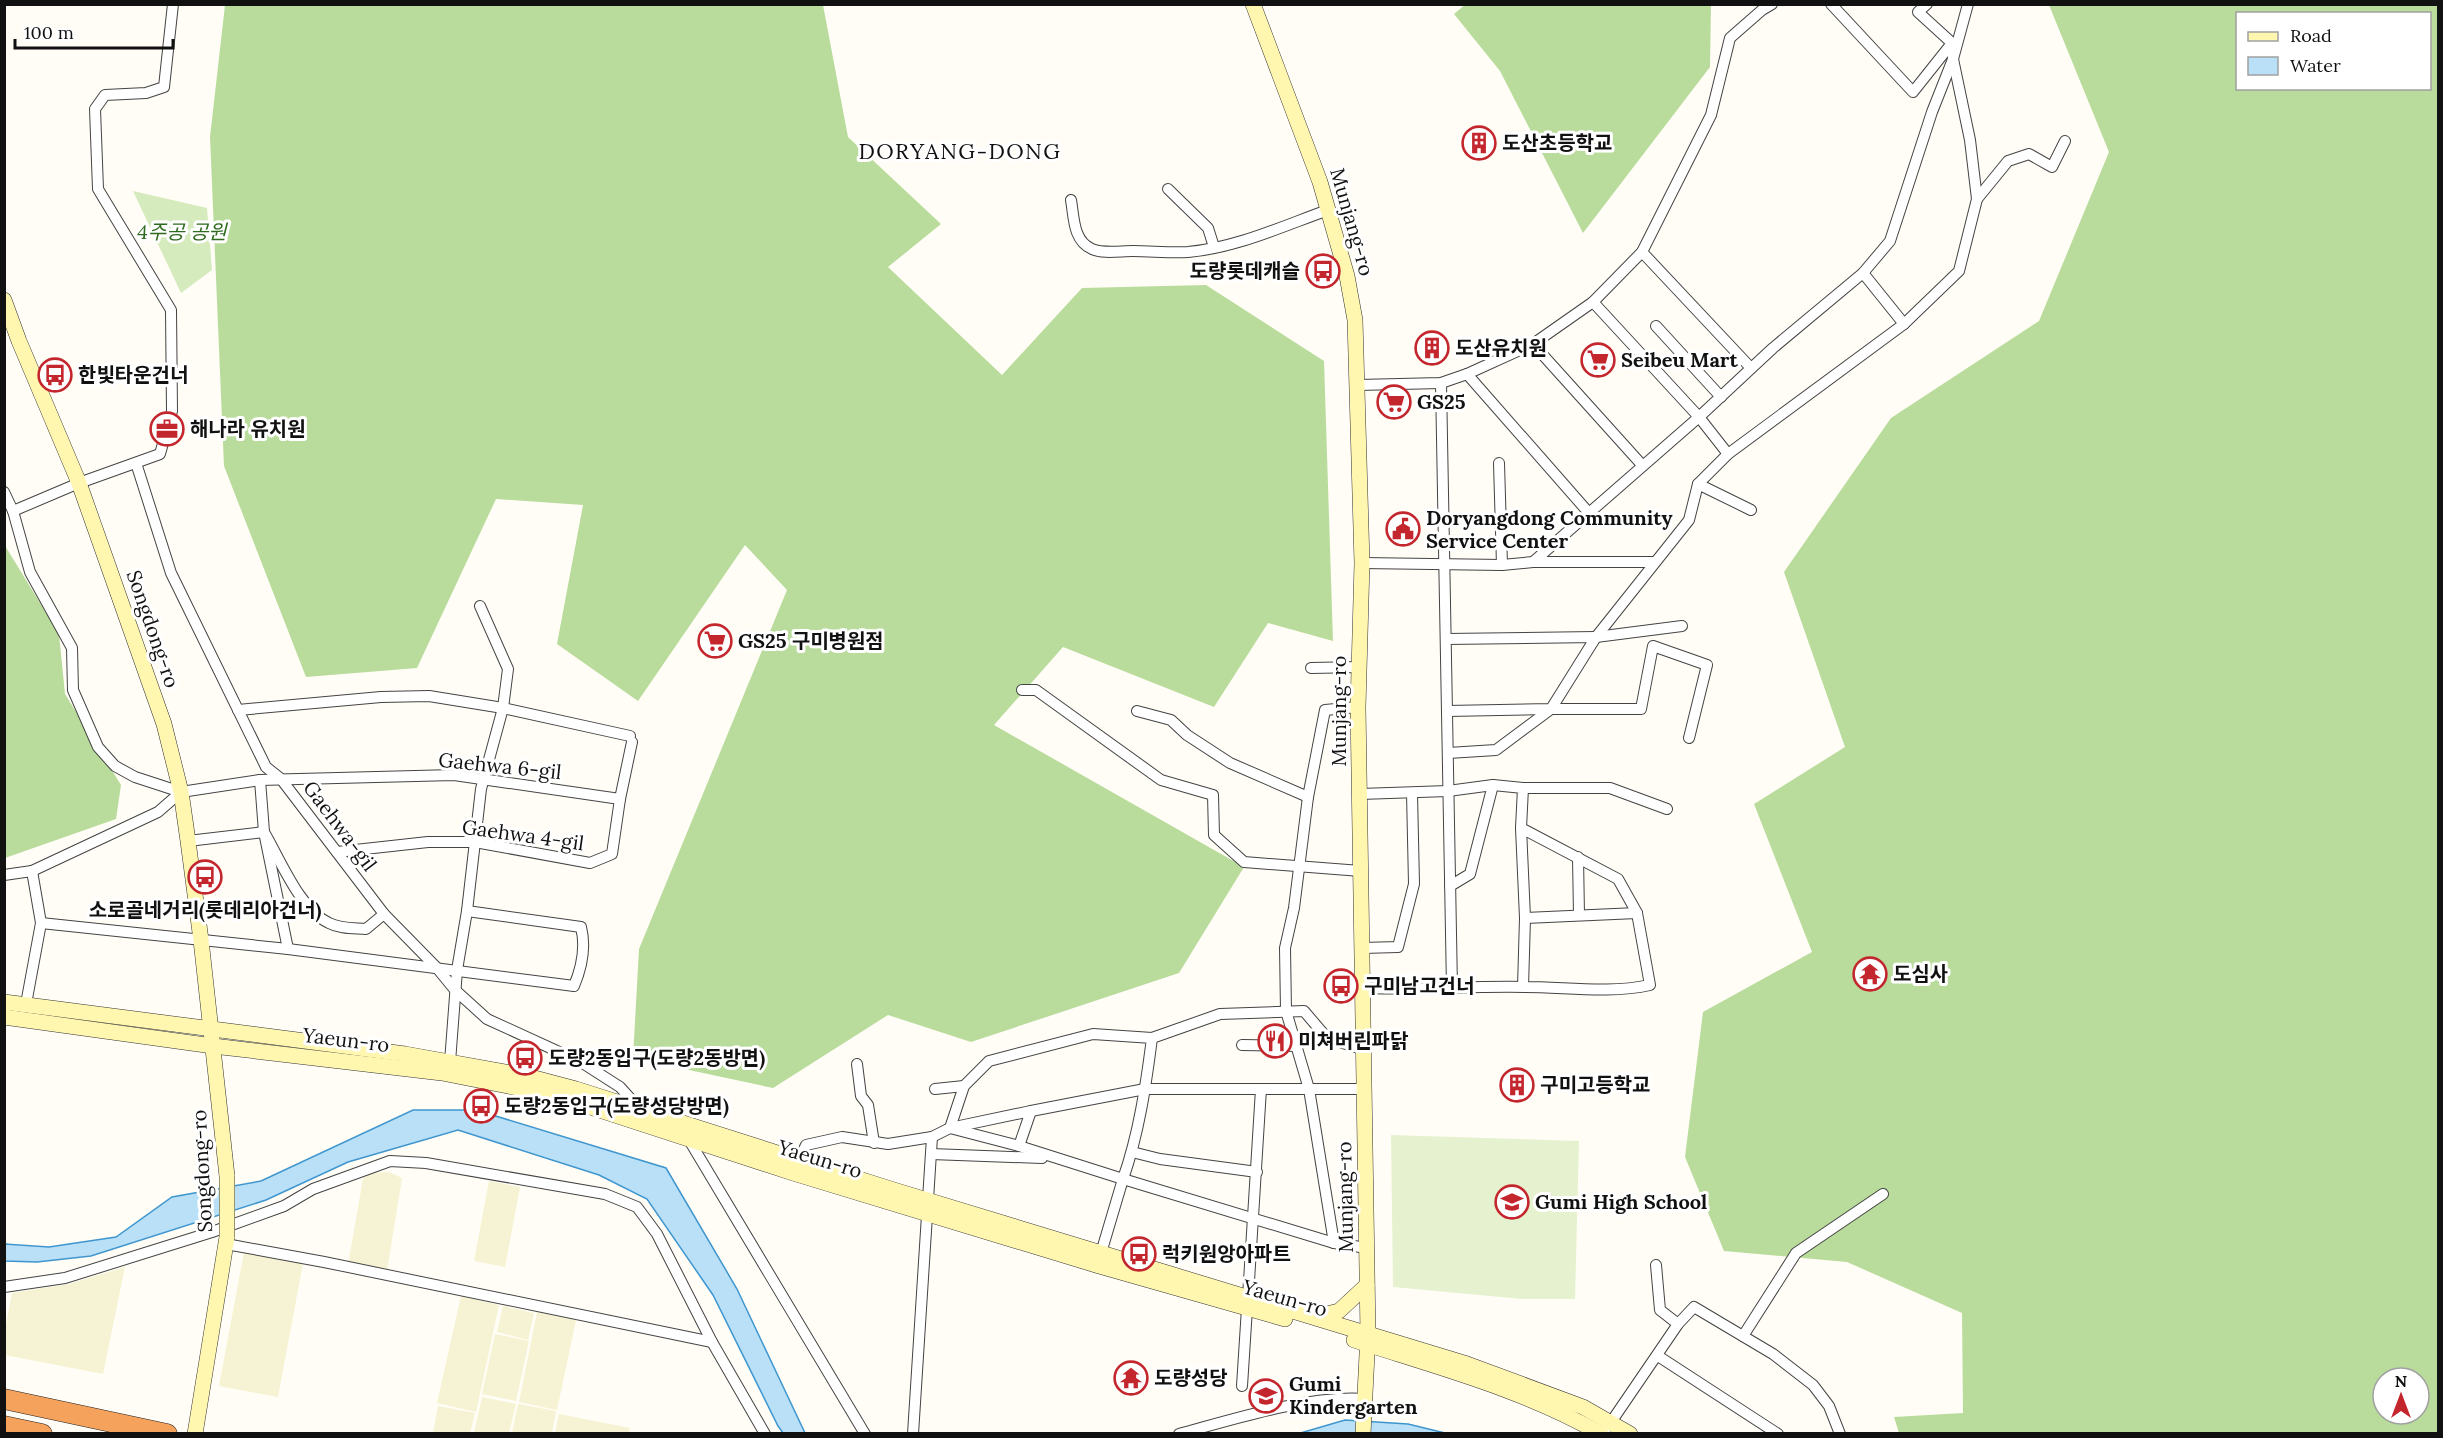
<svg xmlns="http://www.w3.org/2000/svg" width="2443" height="1438" font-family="Lora,'Noto Sans KR',serif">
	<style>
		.farmland { fill: #f6f3d4 }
		.green { fill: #d5ebbd }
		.forest { fill: #b9dc9c; fill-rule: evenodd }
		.pitch { fill: #e6f2cf }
		.water { fill: #b9e0f7; stroke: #3f96cf; stroke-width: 1.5 }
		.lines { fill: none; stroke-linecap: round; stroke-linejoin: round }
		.street-casing { stroke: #444; stroke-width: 12 }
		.secondary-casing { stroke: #333; stroke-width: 16 }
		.highway-casing { stroke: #222; stroke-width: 21 }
		.street { stroke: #fff; stroke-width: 10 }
		.secondary { stroke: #fff6b0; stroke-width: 15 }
		.highway { stroke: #f5a25d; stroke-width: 20 }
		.secondary-bridge-casing { stroke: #333; stroke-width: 16; stroke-linecap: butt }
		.secondary-bridge { stroke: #fff6b0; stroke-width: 15 }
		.labels { text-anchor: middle; stroke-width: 6; stroke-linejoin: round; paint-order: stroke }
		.poi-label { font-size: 20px; font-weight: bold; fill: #111; stroke: #fff; text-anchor: start }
		.street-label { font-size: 20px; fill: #111; stroke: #fff }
		.park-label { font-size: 20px; font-style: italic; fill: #2f6b1f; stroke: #fff }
		.quarter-label { font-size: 22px; letter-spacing: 1.5px; fill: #111; stroke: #fff }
	</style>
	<rect width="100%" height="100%" fill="#fffdf5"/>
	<g class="farmland">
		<polygon points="389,1172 402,1178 387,1271 348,1265 364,1173"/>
		<polygon points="489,1181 520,1187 505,1267 474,1261"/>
		<polygon points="244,1252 303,1263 278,1397 219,1386"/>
		<polygon points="125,1267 103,1374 5,1355 5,1330 12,1293 69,1284"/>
		<polygon points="461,1296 499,1305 476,1412 437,1403"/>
		<polygon points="503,1306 534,1313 528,1340 497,1332"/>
		<polygon points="537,1312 576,1320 557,1410 519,1402"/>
		<polygon points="495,1334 529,1341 516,1401 482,1394"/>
		<polygon points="482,1397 516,1404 509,1433 474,1433"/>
		<polygon points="518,1404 556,1411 552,1433 512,1433"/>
		<polygon points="438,1406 475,1413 470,1433 433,1433"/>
		<polygon points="559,1414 630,1428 629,1433 555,1433"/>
	</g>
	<polygon class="green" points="133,191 207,208 212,270 181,293"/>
	<g class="forest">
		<polygon points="1466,4 1711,5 1710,67 1583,233 1500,71 1454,14"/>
		<polygon points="225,5 823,5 848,137 941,224 888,267 1002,375 1082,288 1206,285 1324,361 1333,641 1268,623 1214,707 1063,647 994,725 1244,867 1179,973 971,1042 888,1015 773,1088 633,1058 639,949 787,590 745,545 638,701 557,644 583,505 496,499 417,668 306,677 224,466 210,137"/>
		<path d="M2049,5h389v1428h-539l-5,-16 69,-4 -1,-100 -115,-51 -123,-11 -39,-94 18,-145 109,-60 -58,-148 91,-57 -61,-175 107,-154 148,-97 70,-169zM2238,14h192v74h-192zM2383,1378h36v36h-36z"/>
		<polygon points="4,544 59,634 65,694 121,785 116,819 5,858"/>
	</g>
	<polygon class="pitch" points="1391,1135 1579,1141 1575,1299 1522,1299 1393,1287"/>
	<g class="water">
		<polygon points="413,1110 476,1110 666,1168 737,1289 805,1433 783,1433 778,1426 713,1295 647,1199 599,1175 458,1130 348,1162 266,1200 91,1256 37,1262 5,1261 5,1244 49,1247 116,1237 172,1197 261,1181"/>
		<polygon points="1345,1420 1408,1424 1445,1433 1297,1434"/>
	</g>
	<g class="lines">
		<defs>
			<g id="street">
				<polyline points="1831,4 1913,92 1952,43 1918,12 1927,4"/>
				<polyline points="1168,189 1208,228 1214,247"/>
				<polyline points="1977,199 2008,161 2029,154 2052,167 2065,141"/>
				<path d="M1071,200c3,17 2,41 21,49 11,5 28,2 41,2 18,0 37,2 55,1 48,-4 95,-26 140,-42"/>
				<polyline points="1642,252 1751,368"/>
				<polyline points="1863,273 1904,324"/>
				<polyline points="1656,326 1721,397"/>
				<polyline points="1533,344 1642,465"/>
				<polyline points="1441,383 1452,988"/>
				<polyline points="1358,385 1441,383 1467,374 1533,344 1593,302 1642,252 1711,115 1730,38 1762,10 1772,4"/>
				<polyline points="1728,454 1699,417 1773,348 1863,273 1890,241 1932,112 1953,59 1968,4"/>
				<polyline points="136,463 171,573 266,767 281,779 384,914 437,968 455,990 487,1019 581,1062 620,1087 639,1108"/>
				<polyline points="1499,463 1502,565"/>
				<polyline points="1698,484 1751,510"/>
				<polyline points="4,492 13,511 30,572 72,648 73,690 98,747 115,766 135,777 181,792 260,780 454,775 620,799 632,742"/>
				<polyline points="13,511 79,483 160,454 172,411 171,310 98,189 95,109 105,95 146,93 164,87 173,4"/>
				<polyline points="1589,513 1699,417 1593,302"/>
				<polyline points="1533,562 1654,562"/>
				<polyline points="1362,563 1502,565 1533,562 1589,513 1467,374"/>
				<polyline points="1596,637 1689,520 1698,484 1728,454 1904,324 1959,271 1977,199 1970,140 1953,59 1952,43"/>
				<polyline points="1596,637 1682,626"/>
				<polyline points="1446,639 1596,637 1551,709 1447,711"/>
				<polyline points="1311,668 1360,667"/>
				<polyline points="1022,690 1036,690 1161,780 1213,795 1214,835 1244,862 1361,871"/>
				<polyline points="1358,707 1325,710 1308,797 1294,908 1285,948 1286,1011 1309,1089 1334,1243 1367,1248"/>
				<polyline points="238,710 381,697 429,696 503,708 630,736"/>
				<polyline points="1137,711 1171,720 1187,735 1230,763 1308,797"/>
				<polyline points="1448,753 1496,750 1551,709 1641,709 1653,646 1707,665 1689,738"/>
				<polyline points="260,780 264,832 288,949"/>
				<polyline points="1523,788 1610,788 1667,809"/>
				<polyline points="1360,794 1448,791 1493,785 1523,788 1521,828"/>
				<path d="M188,841l76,-9c16,27 36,78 65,91 11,6 25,5 37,6l18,-15"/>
				<polyline points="337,852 428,842 475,842 590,863 612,854 620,799"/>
				<polyline points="1578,857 1579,915"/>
				<polyline points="4,875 32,871 158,812 181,792"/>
				<polyline points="1450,886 1470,874 1493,785"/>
				<polyline points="1525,918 1637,913"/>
				<path d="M41,923l247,26 286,37c8,-19 12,-39 7,-59l-114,-16"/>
				<polyline points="1362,948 1398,947 1414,884 1412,793"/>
				<path d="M1363,988c54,2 108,-2 162,-1 41,0 84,7 125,-2l-13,-72 -19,-34 -97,-51 4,90 -2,69"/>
				<polyline points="26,1004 41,923 32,871"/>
				<path d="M1152,1038c-6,47 -13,95 -29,141l-104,-33 -69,-18 14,-42 25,-25 104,-27 59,4 68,-24 84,-3 23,27 35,11"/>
				<polyline points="1242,1045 1297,1046"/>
				<polyline points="450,1062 457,970 467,911 481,789 503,708 508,669 480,606"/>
				<polyline points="857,1064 861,1096 868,1105 874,1143"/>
				<polyline points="935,1089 964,1086"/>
				<polyline points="1031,1111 1145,1089 1363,1089"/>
				<polyline points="689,1140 865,1434"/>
				<polyline points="1132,1152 1160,1159 1257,1172"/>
				<polyline points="931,1154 1042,1158"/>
				<polyline points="799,1160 806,1145 842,1137 888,1144 932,1137 950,1128 1031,1111 1019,1146"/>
				<polyline points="226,1244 324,1262 712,1342"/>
				<polyline points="1101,1253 1123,1179 1334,1243"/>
				<polyline points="1656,1265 1660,1310 1678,1324"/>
				<polyline points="4,1287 65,1278 212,1232 284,1206 313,1189 390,1161 426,1163 605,1194 637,1207 657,1234 712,1342 765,1434"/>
				<polyline points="1248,1297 1261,1089"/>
				<polyline points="1743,1336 1796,1253 1883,1194"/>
				<polyline points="1658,1356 1778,1434"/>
				<polyline points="1242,1386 1247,1308"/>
				<polyline points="1607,1428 1678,1324 1694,1307 1773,1354 1813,1385 1829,1406 1840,1434"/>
				<polyline points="913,1434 932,1137"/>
				<path d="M1179,1434c55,-15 130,-39 186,-35"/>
			</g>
			<g id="secondary">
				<polyline points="1253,4 1320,182 1347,276 1355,320 1362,563 1358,707 1368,1334 1363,1434"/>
				<polyline points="4,300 19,341 79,483 164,724 181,792 188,841 201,940 227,1176"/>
				<polyline points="4,1002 405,1054 527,1076 576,1089 894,1190 1467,1364 1583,1407 1630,1434"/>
				<polyline points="4,1017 213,1046 442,1073 523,1089 578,1103 793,1173 1096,1265 1285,1319"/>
				<polyline points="1315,1317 1339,1311 1367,1285"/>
				<path d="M1354,1340c83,27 171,50 247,94"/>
				<polyline points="195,1434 227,1237"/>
			</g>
			<g id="highway">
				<polyline points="4,1399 167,1434"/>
				<polyline points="4,1426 42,1434"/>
			</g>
		</defs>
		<use href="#street" class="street-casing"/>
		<use href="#secondary" class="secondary-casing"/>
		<use href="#highway" class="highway-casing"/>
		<use href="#street" class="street"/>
		<use href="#secondary" class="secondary"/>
		<use href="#highway" class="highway"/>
		<defs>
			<polyline id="secondary-bridge" points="227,1176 227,1237"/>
		</defs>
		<use href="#secondary-bridge" class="secondary-bridge-casing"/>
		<use href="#secondary-bridge" class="secondary-bridge"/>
	</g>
	<defs>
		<symbol id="building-ring" viewBox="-11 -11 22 22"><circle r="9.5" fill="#fff" stroke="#c4262e" stroke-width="1.5"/><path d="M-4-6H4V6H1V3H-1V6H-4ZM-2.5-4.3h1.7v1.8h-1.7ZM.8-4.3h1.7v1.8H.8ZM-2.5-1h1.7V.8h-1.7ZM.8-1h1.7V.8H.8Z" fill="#c4262e"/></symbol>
		<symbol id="bus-ring" viewBox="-11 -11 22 22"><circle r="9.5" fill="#fff" stroke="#c4262e" stroke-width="1.5"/><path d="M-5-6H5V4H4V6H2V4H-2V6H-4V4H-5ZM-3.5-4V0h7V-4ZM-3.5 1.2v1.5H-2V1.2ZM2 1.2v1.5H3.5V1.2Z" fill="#c4262e"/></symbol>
		<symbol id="supermarket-ring" viewBox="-11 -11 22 22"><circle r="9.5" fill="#fff" stroke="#c4262e" stroke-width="1.5"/><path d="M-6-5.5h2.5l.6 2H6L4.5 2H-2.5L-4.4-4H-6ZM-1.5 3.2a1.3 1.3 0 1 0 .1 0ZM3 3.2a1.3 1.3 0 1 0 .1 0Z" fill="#c4262e"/></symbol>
		<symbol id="office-ring" viewBox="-11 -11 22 22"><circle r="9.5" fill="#fff" stroke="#c4262e" stroke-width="1.5"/><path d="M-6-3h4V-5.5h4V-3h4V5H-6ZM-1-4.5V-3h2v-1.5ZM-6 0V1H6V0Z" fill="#c4262e"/></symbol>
		<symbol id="civic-ring" viewBox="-11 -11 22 22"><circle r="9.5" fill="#fff" stroke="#c4262e" stroke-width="1.5"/><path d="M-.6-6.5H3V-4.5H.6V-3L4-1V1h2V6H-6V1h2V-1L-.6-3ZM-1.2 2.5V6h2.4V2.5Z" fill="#c4262e"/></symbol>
		<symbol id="temple-ring" viewBox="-11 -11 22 22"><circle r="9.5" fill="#fff" stroke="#c4262e" stroke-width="1.5"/><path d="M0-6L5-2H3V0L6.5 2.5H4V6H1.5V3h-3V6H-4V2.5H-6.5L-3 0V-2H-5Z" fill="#c4262e"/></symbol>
		<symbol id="restaurant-ring" viewBox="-11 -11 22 22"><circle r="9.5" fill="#fff" stroke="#c4262e" stroke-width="1.5"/><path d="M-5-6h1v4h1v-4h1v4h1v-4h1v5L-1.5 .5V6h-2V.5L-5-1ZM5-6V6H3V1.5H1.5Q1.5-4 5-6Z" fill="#c4262e"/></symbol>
		<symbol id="school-ring" viewBox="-11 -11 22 22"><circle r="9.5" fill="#fff" stroke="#c4262e" stroke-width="1.5"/><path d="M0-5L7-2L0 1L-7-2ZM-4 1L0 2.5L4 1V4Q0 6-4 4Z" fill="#c4262e"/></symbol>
	</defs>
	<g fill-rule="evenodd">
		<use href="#building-ring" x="1460" y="124" width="38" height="38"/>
		<use href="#bus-ring" x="1304" y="252" width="38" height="38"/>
		<use href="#building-ring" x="1413" y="329" width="38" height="38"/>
		<use href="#supermarket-ring" x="1579" y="341" width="38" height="38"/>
		<use href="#bus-ring" x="36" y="356" width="38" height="38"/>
		<use href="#supermarket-ring" x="1375" y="383" width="38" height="38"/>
		<use href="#office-ring" x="148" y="410" width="38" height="38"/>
		<use href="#civic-ring" x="1384" y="510" width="38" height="38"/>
		<use href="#supermarket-ring" x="696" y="622" width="38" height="38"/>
		<use href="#bus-ring" x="186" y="858" width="38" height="38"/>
		<use href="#temple-ring" x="1851" y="955" width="38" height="38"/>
		<use href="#bus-ring" x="1322" y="967" width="38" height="38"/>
		<use href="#restaurant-ring" x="1256" y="1022" width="38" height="38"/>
		<use href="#bus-ring" x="506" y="1039" width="38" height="38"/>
		<use href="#building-ring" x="1498" y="1066" width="38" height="38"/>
		<use href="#bus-ring" x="462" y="1087" width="38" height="38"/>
		<use href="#school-ring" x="1493" y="1183" width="38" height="38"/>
		<use href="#bus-ring" x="1120" y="1235" width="38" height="38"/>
		<use href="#temple-ring" x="1112" y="1359" width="38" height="38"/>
		<use href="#school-ring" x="1247" y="1377" width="38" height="38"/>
	</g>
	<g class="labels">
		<g class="poi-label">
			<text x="1502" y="150">도산초등학교</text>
			<text x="1300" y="278" text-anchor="end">도량롯데캐슬</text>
			<text x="1455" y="355">도산유치원</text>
			<text x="1621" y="367">Seibeu Mart</text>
			<text x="78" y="382">한빛타운건너</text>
			<text x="1417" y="409">GS25</text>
			<text x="190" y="436">해나라 유치원</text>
			<text x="1426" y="525">Doryangdong Community<tspan x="1426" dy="23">Service Center</tspan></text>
			<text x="738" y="648">GS25 구미병원점</text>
			<text x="205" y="917" text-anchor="middle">소로골네거리(롯데리아건너)</text>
			<text x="1893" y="981">도심사</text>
			<text x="1364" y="993">구미남고건너</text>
			<text x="1298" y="1048">미쳐버린파닭</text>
			<text x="548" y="1065">도량2동입구(도량2동방면)</text>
			<text x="1540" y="1092">구미고등학교</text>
			<text x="504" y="1113">도량2동입구(도량성당방면)</text>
			<text x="1535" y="1209">Gumi High School</text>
			<text x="1162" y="1261">럭키원앙아파트</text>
			<text x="1154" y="1385">도량성당</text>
			<text x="1289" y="1391">Gumi<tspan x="1289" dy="23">Kindergarten</tspan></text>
		</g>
		<g class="street-label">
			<text transform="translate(1352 222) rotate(74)" y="7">Munjang-ro</text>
			<text transform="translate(153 629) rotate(71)" y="7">Songdong-ro</text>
			<text transform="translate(1339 711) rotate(-90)" y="7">Munjang-ro</text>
			<text transform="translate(500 766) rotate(6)" y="7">Gaehwa 6-gil</text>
			<text transform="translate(340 826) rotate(53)" y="7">Gaehwa-gil</text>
			<text transform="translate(523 835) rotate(8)" y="7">Gaehwa 4-gil</text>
			<text transform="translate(346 1040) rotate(7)" y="7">Yaeun-ro</text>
			<text transform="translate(820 1159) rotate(17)" y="7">Yaeun-ro</text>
			<text transform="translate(202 1171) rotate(-93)" y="7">Songdong-ro</text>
			<text transform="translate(1345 1197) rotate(-91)" y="7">Munjang-ro</text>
			<text transform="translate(1285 1298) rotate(16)" y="7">Yaeun-ro</text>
		</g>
		<g class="park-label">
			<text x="182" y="239">4주공 공원</text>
		</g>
		<g class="quarter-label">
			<text x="960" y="159">DORYANG-DONG</text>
		</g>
	</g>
	<rect width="2443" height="1438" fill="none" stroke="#111111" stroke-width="12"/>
	<rect x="2236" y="12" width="195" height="78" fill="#ffffff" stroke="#a0a0a0" stroke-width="1.5"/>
	<rect x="2248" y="32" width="30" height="9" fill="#fff6b0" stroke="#a0a0a0" stroke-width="1.5"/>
	<text x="2290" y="42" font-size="18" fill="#111111">Road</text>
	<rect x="2248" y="57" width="30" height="18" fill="#b9e0f7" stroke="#a0a0a0" stroke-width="1.5"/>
	<text x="2290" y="72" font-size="18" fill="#111111">Water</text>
	<g transform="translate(2401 1396)"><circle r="28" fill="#ffffff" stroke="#a0a0a0" stroke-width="1.5"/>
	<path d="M0-4.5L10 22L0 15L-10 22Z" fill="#c4262e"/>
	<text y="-9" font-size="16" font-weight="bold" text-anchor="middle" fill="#111111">N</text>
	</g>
	<path d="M15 39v9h158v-9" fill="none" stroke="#111111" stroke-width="3"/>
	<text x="24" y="39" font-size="18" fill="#111111" stroke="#ffffff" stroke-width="4.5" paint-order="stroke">100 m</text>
</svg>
